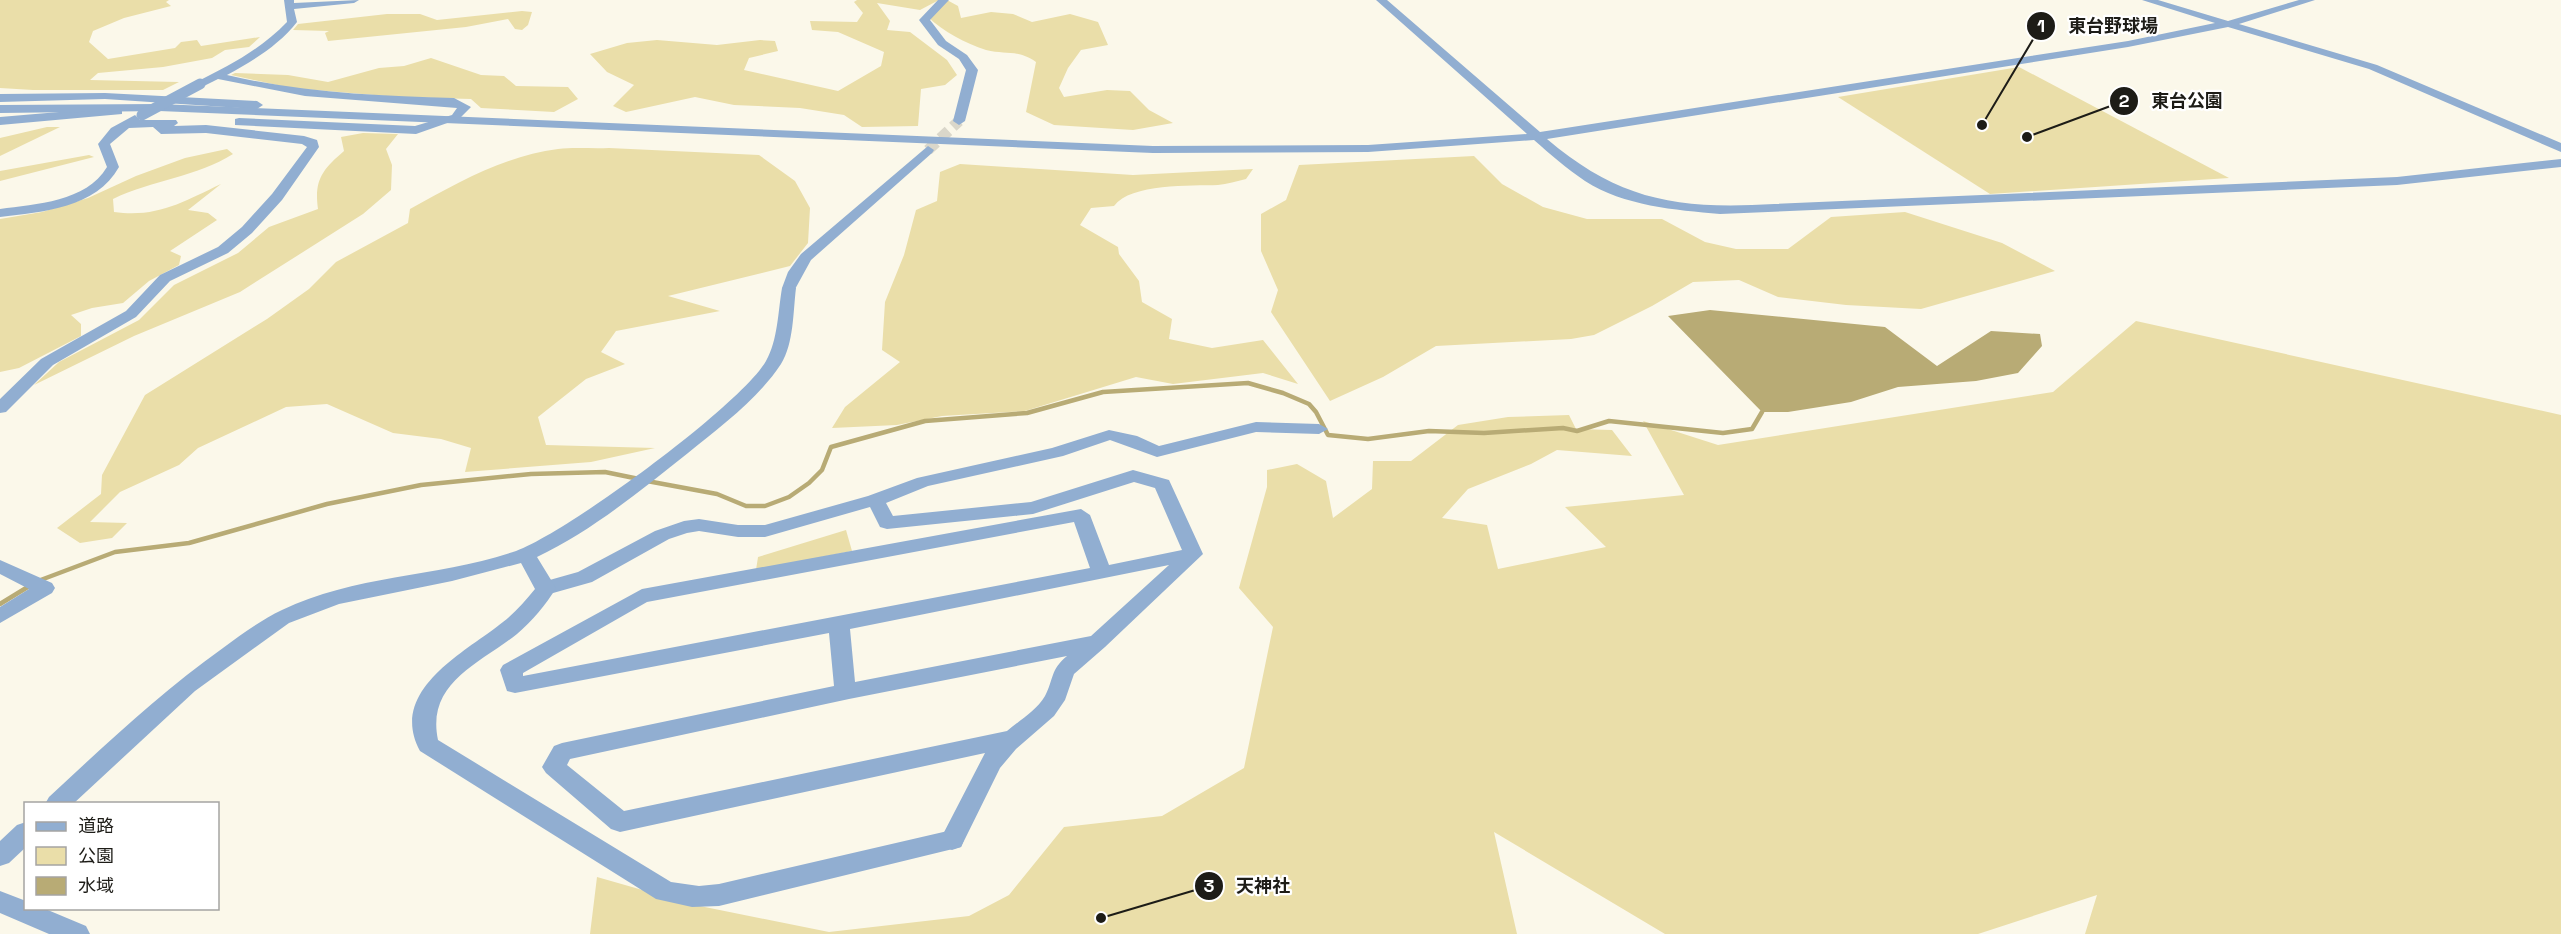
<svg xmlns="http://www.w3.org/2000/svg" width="2561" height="934" font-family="'Space Grotesk','Noto Sans JP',sans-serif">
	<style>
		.green { fill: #eadea9 }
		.water { fill: #b8ab75 }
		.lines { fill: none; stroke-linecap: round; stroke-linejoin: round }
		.stream { stroke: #b8ab75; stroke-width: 4.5 }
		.tertiary-tunnel { stroke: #dad7ca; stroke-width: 11; stroke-dasharray: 11 6; stroke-linecap: butt }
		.minor { fill: #91aed1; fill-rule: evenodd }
		.tertiary { fill: #91aed1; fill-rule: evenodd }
		.minor-bridge { stroke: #91aed1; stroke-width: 11 }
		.leader { fill: none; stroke: #1d1c17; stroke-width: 2 }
		.callout-dot { fill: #1d1c17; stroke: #fff; stroke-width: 2 }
		.mark-label { font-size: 18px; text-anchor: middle; font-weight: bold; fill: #fff }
		.callout-label { font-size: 18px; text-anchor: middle; font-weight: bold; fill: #1d1c17; stroke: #fff; stroke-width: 4.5; stroke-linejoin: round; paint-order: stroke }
	</style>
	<rect width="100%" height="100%" fill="#fbf8ea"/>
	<g class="green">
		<polygon points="0,0 169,0 166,2 171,6 124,18 93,31 89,42 108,59 175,48 181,42 197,40 201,46 260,37 249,47 225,50 212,58 163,67 98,73 90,80 179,82 163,90 33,90 0,88"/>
		<polygon points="857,0 939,0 920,10 877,3 890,21 887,30 910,32 947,60 957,75 945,85 921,89 918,126 862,127 844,115 800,108 734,105 695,97 626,112 613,106 634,85 607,72 590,54 627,43 657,40 717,45 760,40 775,41 778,51 749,58 744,70 838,91 881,66 884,52 838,32 812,30 810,21 857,22 863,13 854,2"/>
		<path d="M947,0l11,6 3,12 30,-6 22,2 19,8 38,-8 28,8 10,23 -27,5 -13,18 -9,20 5,9 43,-7 23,1 19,19 24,13 -40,7 -79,-5 -28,-13 10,-50c-19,-13 -30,-7 -50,-12 -21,-7 -42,-18 -58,-33z"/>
		<polygon points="522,11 532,12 528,25 522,30 515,29 508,19 466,27 328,41 325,33 329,31 293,30 298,24 387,14 420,14 437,20"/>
		<polygon points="431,58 481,75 504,76 516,86 568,87 578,99 554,112 481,108 471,99 398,97 291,88 231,75 235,73 288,75 328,82 379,68 404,66"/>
		<polygon points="2019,67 2229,178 1990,194 1838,97"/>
		<polygon points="47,127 60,127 0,156 0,138"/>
		<path d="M363,133l35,1 -12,15 6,16 -1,25 -28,24 -123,78 -106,44 -100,49 25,-23 80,-42 35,-35 64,-32 31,-26 49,-18c-4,-29 4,-39 26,-58l-3,-14z"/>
		<path d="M609,148l150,7 36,26 15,27 -2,35 -18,23 -122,30 52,15 -104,20 -15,21 24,12 -39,15 -48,38 8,28 109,3 -64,14 -126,10 6,-24 -30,-9 -48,-6 -66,-29 -41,3 -88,41 -19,17 -59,27 -30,30 37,1 -15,15 -32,5 -23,-15 44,-34 1,-19 43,-80 122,-76 42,-30 27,-27 72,-39 2,-14c47,-26 94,-53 148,-60 17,-2 35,0 51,-1z"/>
		<path d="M227,149l6,5c-36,23 -81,26 -120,45l1,13c43,6 69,-10 107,-28l-33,26 20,3 9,7 -47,31 11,5 -2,9 -30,16 -26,22 -31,5 -21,7 10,9v12l-62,32 -19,4v-153l42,-7 46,-14 48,-22 49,-18z"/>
		<polygon points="89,155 94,157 0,181 0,171"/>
		<polygon points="1474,156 1502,184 1543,207 1587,219 1662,219 1705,242 1736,249 1788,249 1831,217 1905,212 2002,243 2055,271 1921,309 1846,305 1778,297 1739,280 1693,282 1652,306 1594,335 1571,339 1436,346 1383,377 1330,401 1271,312 1278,290 1261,251 1261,214 1286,200 1299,165"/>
		<path d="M960,164l173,11 120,-6 -7,10c-9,2 -19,5 -28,6 -27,1 -87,-2 -104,21l-23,2 -11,17 38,22 1,7 20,27 3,21 30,17 -3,20 43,9 51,-8 35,44 -35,-11 -90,11 -37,-7 -111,34 -83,5 -45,9 -65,3 13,-21 55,-45 -18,-12 3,-48 19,-47 12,-45 21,-9 3,-29z"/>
		<polygon points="2136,321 2561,415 2561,934 2085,934 2097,895 1978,934 1665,934 1494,832 1517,934 590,934 597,877 695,905 829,932 969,916 1009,895 1064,827 1162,816 1244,768 1273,627 1239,588 1267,487 1267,470 1297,464 1326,481 1333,518 1372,489 1373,461 1411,461 1458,425 1508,417 1569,415 1576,429 1612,430 1632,456 1557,450 1531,464 1468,489 1442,518 1487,525 1498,569 1606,547 1565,507 1684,495 1643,421 1718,445 2053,392"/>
		<polygon points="846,530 852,551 756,570 758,557"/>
	</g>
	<polygon class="water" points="1710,310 1885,327 1937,366 1991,331 2040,334 2042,346 2018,373 1976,381 1898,387 1851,402 1788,412 1762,412 1668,316"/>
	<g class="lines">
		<g class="stream">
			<polyline points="647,481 717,494 746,506 765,506 789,497 809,483 822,470 831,447 925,421 1027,413 1103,392 1248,383 1283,393 1309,404 1316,412 1328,435 1368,439 1429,431 1484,433 1563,428 1577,431 1609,421 1723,433 1752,429 1762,412"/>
			<polyline points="38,581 115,552 189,543 327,504 421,485 531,474 605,472 639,479"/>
			<polyline points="0,604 31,585"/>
		</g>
		<polyline class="tertiary-tunnel" points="928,150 959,121"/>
		<g class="minor">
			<path d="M284,0h10v3l65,-3 -5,3 -60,6 3,13c-18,23 -44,39 -70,53 75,18 151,21 227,23l17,9 -10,10h-7l-1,4 -37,13 -181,-9v-6l4,-1 176,8 37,-11 5,-7 -152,-12 -87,-17 -14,7h-8v-4c33,-16 65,-33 91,-60z"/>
			<polygon points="938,0 949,0 930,20 946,41 967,55 978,70 965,121 959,125 953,121 966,70 959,59 938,45 919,20"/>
			<polygon points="105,93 257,101 263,105 257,109 105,99 0,102 0,94"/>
			<polygon points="118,107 122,108 122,114 0,125 0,117"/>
			<path d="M135,115l5,5h36l2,3 -4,3 32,-1 98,11 13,4 2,7 -37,53 -30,33 -24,20 -58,28 -34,36 -83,48 -47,47 -6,1v-14l41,-40 85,-48 34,-36 58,-28 24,-20 30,-33 35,-47 -5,-3 -96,-11 -45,1 -8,-7 -24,1 -19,16 9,23c-23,41 -76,45 -119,50v-8c36,-5 86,-7 107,-42l-9,-23 13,-16z"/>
			<polygon points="928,146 934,150 932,153 811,260 794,291 784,291 782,288 788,272 801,254"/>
			<path d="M1256,422l63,2 9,5 -9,5 -63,-2 -99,25 -47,-17 -47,16 -135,30 -42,17 7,13 138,-14 102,-32 36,10 34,74 -98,93 -31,27 -9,26 -11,16 -38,33 -16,19 -39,79 -9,3 -9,-3 -3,-7 45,-87 -365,79 -9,-3 -65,-56 -4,-6 12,-21 8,-3 272,-57 -5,-53 -314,60 -8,-2 -7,-21 3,-5 139,-76 439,-80 9,6 19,50 73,-15 -27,-62 -21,-6 -101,32 -146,15 -7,-2 -10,-20 -105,30h-27l-39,-6 -12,2 -18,6 -77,43 -46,13 -7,-2 -3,-5 3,-5 39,-11 77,-41 29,-10 15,-2 39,6h27l103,-29 49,-18 135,-30 57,-18 28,6 22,10zM1074,522l16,46 -567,108v-3l124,-71zM1169,565l-78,71 -236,46 -5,-53zM1067,656c-17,14 -13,23 -22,40 -9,15 -25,24 -38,35l-383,80 -57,-46 3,-6 279,-60z"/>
			<polygon points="0,560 52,583 55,588 52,593 0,623 0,607 29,589 0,574"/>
		</g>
		<g class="tertiary">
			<path d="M1376,0h11l153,132 588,-91 87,-18 -73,-23h16l70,21 71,-21h16l-76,24 138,41 184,78v9l-192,-83 -141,-42 -100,20 -581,92c66,56 120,69 205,66l645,-28 164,-18v8l-164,18 -677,29c-45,-4 -96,-8 -135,-33 -18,-12 -35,-27 -51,-41l-166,12 -215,1 -994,-42 -159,2v-8l159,-1 994,42 215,-1 159,-11z"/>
			<path d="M789,284l7,4c-3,24 -2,55 -15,76 -23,35 -61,63 -93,89 -47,37 -96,78 -151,104l19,31c-10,17 -24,33 -39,46 -38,30 -91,49 -79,106l233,142 28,4 20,-2 233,-54 9,3 3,7 -3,7 -242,59 -27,1 -36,-8 -236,-148c-33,-61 46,-99 83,-129 12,-9 22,-21 32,-33l-14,-26 -69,18 -113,23 -50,19 -94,68 -122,113h-28l4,-7c56,-52 111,-104 174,-149 19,-14 38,-28 59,-38 72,-35 156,-33 231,-58 50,-16 228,-147 253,-191 12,-21 12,-50 16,-73z"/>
			<polygon points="26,822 26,847 9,863 0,866 0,841 17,825"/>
			<polygon points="0,891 26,901 26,908 43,908 86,926 90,934 49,934 0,913"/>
		</g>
		<polyline class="minor-bridge" points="142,115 200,84"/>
	</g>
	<path class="leader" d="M1982 125L2041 26M2027 137L2124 101M1101 918L1209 886"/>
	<g class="callout-dot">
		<circle cx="1982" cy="125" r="6"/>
		<circle cx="2027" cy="137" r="6"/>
		<circle cx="1101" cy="918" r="6"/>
		<circle cx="2041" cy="26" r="15"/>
		<circle cx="2124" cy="101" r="15"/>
		<circle cx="1209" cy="886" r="15"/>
	</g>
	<g class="mark-label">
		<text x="2041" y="32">1</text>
		<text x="2124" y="107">2</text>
		<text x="1209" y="892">3</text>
	</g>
	<g class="callout-label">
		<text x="2113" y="32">東台野球場</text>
		<text x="2187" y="107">東台公園</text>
		<text x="1263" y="892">天神社</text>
	</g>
	<rect x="24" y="802" width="195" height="108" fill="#ffffff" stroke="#a5a4a2" stroke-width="1.5"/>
	<rect x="36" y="822" width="30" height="9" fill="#91aed1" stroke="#a5a4a2" stroke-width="1.5"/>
	<text x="78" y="832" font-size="18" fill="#1d1c17">道路</text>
	<rect x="36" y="847" width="30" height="18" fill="#eadea9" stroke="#a5a4a2" stroke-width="1.5"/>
	<text x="78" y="862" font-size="18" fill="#1d1c17">公園</text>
	<rect x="36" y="877" width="30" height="18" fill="#b8ab75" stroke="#a5a4a2" stroke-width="1.5"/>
	<text x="78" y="892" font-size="18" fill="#1d1c17">水域</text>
</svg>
